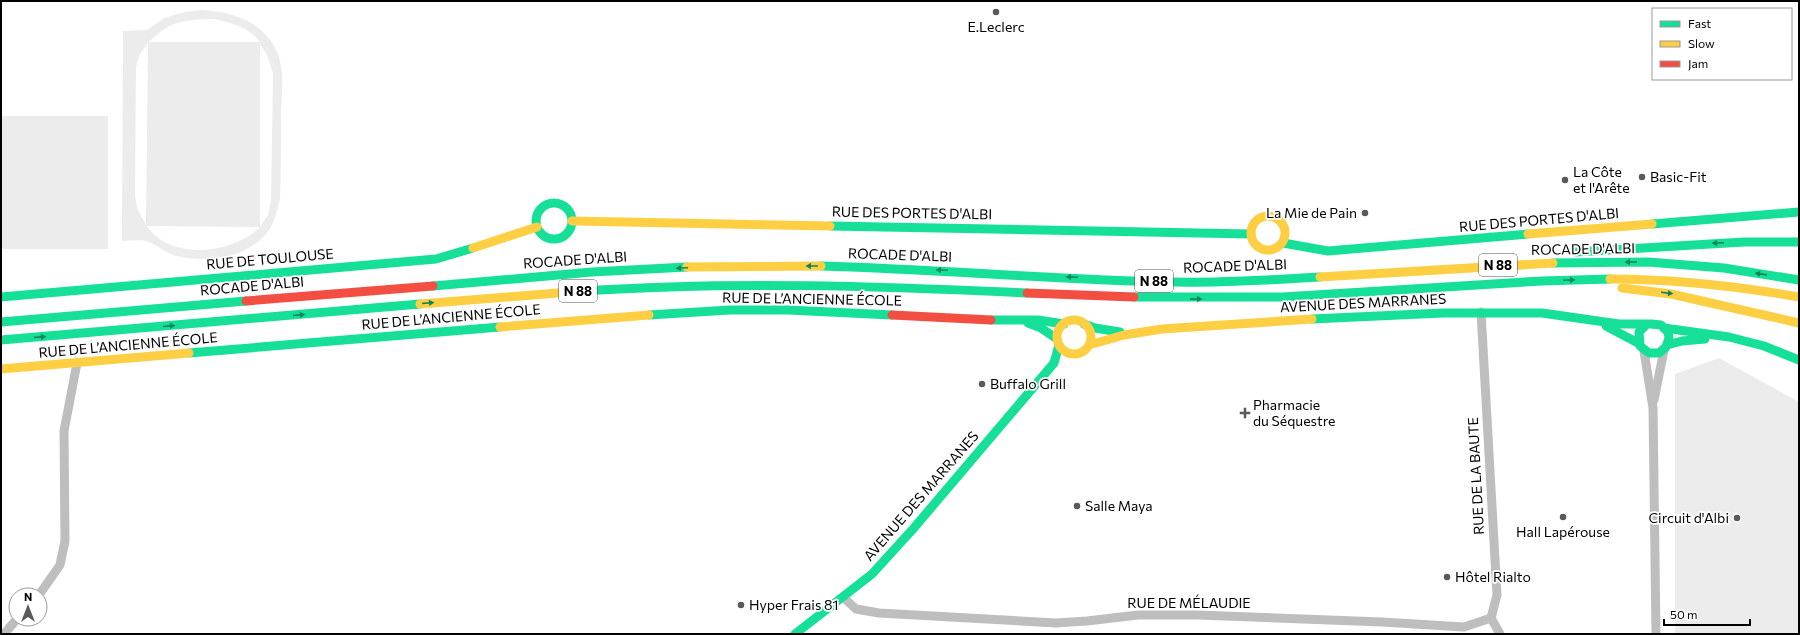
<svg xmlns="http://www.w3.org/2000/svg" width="1800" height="635" font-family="Commissioner,sans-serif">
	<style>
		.garden { fill: #ececec; fill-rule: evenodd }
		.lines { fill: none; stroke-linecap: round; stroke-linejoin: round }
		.street { stroke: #bebebe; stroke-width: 9 }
		.fast { stroke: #16e098; stroke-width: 9 }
		.slow { stroke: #ffcf43; stroke-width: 9 }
		.jam { stroke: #f24e42; stroke-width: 9 }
		.oneway { fill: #0d865b }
		.poi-dot { fill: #595959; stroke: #fff; stroke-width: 1.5 }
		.labels { text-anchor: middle; stroke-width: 3.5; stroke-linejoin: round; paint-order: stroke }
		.shield { fill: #fff; stroke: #4c4c4c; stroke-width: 1 }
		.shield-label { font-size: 13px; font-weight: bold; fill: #000 }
		.poi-label { font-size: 14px; fill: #000; stroke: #fff; text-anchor: start }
		.street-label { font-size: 14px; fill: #000; stroke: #fff }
	</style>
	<rect width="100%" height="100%" fill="#fff"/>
	<g class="garden">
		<path d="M202,10c39,2 76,18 80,63 1,14 -1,29 -1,43 0,28 0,56 -1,83 -3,12 -6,25 -13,34 -22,26 -60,30 -91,23 -10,-3 -17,-10 -27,-14 -7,-3 -20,-1 -27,-1l1,-210 24,-1 17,-12 21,-6zM214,19c18,4 35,8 46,23h-111c22,-22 35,-22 65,-23zM148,43l-2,182 -9,-17 -2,-13 1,-128 4,-13zM260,44l7,11 6,18 -2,127 -3,15 -8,12zM147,226l112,1v1c-27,26 -89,33 -112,-2z"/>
		<rect x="1" y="116" width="107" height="133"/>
		<polygon points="1719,358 1799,402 1799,634 1675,634 1675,374"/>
	</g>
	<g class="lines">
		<g class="street">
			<polyline points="1481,312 1497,595 1491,618"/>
			<polyline points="1644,351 1653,408 1656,634"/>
			<polyline points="1654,400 1664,350"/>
			<polyline points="39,595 60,565 65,541 64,431 77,363"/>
			<polyline points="843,597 856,609 879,613 1056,623 1087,621 1138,615 1197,615 1382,622 1464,627 1491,618"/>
			<polyline points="1491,618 1500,634"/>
			<polyline points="4,634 17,619"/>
		</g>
		<g class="fast">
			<circle cx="554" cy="221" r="18"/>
			<polyline points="1652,224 1799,212"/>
			<polyline points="830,226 1251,234"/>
			<polyline points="1283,243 1328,251 1528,234"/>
			<polyline points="1576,252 1744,242 1799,242"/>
			<polyline points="1553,263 1648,262 1724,268 1799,280"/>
			<path d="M821,266c117,3 234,14 351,16 50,1 99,-2 148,-5"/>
			<polyline points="433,286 592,272 687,267"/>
			<path d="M583,291c149,-10 295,-5 444,2"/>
			<polyline points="1,297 436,259 473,248"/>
			<polyline points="1134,297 1282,297 1542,281 1610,279"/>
			<polyline points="649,315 730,310 788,310 892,315"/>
			<polyline points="1312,319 1443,313 1542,313 1619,324 1651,324 1661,325 1668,332 1669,338 1666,347 1659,353 1649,353 1640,346 1639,332 1647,324"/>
			<polyline points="991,320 1038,320 1064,324"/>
			<polyline points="1,322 246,301"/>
			<polyline points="1028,323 1041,328 1057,339"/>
			<polyline points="1084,324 1095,328 1120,332"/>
			<polyline points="1606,326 1638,343"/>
			<polyline points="1664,328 1729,337 1764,346 1799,360"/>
			<polyline points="1,340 420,304"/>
			<polyline points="1667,345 1682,341 1705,339"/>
			<polyline points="189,353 500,327"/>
			<polyline points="795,634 872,574 913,529 1054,363 1059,345"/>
		</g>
		<g class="slow">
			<circle cx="1268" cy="233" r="17"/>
			<polyline points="572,221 830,226"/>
			<polyline points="1528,234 1652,224"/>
			<polyline points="473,248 537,227"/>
			<polyline points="687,267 821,266"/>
			<polyline points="1320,277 1553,263"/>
			<path d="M1610,279c64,0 126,7 189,18"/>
			<polyline points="1622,288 1671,294 1799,323"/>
			<polyline points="420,304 583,291"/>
			<circle cx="1074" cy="337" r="17"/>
			<polyline points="500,327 649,315"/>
			<polyline points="1089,345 1124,335 1162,329 1312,319"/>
			<polyline points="1,369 189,353"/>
		</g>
		<g class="jam">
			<polyline points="1027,293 1134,297"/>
			<polyline points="246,301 433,286"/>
			<polyline points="892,315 991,320"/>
		</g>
	</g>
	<defs><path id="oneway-solid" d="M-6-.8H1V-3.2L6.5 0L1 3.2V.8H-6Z"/></defs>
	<g class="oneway">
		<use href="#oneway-solid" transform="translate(1718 243) rotate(177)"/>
		<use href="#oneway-solid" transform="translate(1631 262) rotate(-179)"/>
		<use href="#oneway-solid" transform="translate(812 266) rotate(-180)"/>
		<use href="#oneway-solid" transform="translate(682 268) rotate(178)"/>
		<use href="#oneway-solid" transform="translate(942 270) rotate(-178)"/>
		<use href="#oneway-solid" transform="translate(1761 274) rotate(-172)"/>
		<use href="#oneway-solid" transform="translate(1072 277) rotate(-177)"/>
		<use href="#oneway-solid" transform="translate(1569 280) rotate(-2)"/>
		<use href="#oneway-solid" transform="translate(1667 293) rotate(7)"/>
		<use href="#oneway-solid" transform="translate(1196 299) rotate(-1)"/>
		<use href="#oneway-solid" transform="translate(428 303) rotate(-5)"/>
		<use href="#oneway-solid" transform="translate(299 315) rotate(-5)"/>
		<use href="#oneway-solid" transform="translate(169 326) rotate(-5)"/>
		<use href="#oneway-solid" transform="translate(40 337) rotate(-5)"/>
	</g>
	<g class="poi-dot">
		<circle cx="996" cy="12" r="4"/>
		<circle cx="1642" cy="177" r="4"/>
		<circle cx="1565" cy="180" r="4"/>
		<circle cx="1365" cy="213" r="4"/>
		<circle cx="982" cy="384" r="4"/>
		<path d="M1243 407h4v4h4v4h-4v4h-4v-4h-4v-4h4z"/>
		<circle cx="1077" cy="506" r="4"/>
		<circle cx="1563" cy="517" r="4"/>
		<circle cx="1737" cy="518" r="4"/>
		<circle cx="1447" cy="577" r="4"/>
		<circle cx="741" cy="605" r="4"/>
	</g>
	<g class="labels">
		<g class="shield">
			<rect x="1479" y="254" width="38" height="22" rx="3"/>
			<rect x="1135" y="270" width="38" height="22" rx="3"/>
			<rect x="559" y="280" width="38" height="22" rx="3"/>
		</g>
		<g class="shield-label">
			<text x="1498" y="270">N 88</text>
			<text x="1154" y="286">N 88</text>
			<text x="578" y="296">N 88</text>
		</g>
		<g class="poi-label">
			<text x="996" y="32" text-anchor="middle">E.Leclerc</text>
			<text x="1573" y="177">La Côte<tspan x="1573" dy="16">et l'Arête</tspan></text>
			<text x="1650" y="182">Basic-Fit</text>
			<text x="1357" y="218" text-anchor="end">La Mie de Pain</text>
			<text x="990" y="389">Buffalo Grill</text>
			<text x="1253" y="410">Pharmacie<tspan x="1253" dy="16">du Séquestre</tspan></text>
			<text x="1085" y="511">Salle Maya</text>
			<text x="1729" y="523" text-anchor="end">Circuit d'Albi</text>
			<text x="1563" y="537" text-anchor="middle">Hall Lapérouse</text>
			<text x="1455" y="582">Hôtel Rialto</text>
			<text x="749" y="610">Hyper Frais 81</text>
		</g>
		<g class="street-label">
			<text transform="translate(912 213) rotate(1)" y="5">RUE DES PORTES D'ALBI</text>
			<text transform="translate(1539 220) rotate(-5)" y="5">RUE DES PORTES D'ALBI</text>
			<text transform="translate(1583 249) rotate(-1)" y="5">ROCADE D'ALBI</text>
			<text transform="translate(900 255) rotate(2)" y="5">ROCADE D'ALBI</text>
			<text transform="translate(270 259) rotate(-5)" y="5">RUE DE TOULOUSE</text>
			<text transform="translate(575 260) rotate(-4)" y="5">ROCADE D'ALBI</text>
			<text transform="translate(1235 266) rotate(-2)" y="5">ROCADE D'ALBI</text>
			<text transform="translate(252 286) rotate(-5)" y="5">ROCADE D'ALBI</text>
			<text transform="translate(812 299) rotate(1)" y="5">RUE DE L’ANCIENNE ÉCOLE</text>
			<text transform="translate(1363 303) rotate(-3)" y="5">AVENUE DES MARRANES</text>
			<text transform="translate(451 317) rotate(-5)" y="5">RUE DE L’ANCIENNE ÉCOLE</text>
			<text transform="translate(128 345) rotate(-5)" y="5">RUE DE L’ANCIENNE ÉCOLE</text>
			<text transform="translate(1476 476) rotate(-93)" y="5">RUE DE LA BAUTE</text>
			<text transform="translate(921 496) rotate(-49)" y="5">AVENUE DES MARRANES</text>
			<text x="1189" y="608">RUE DE MÉLAUDIE</text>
		</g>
	</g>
	<rect width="1800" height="635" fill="none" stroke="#000000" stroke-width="4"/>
	<rect x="1652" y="8" width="140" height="72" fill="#ffffff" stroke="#999999"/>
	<rect x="1660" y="21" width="20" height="6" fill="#16e098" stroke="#999999"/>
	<text x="1688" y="28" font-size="12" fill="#000000">Fast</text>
	<rect x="1660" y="41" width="20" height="6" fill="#ffcf43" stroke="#999999"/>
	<text x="1688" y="48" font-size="12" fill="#000000">Slow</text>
	<rect x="1660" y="61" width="20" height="6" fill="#f24e42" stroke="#999999"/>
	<text x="1688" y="68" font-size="12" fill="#000000">Jam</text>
	<g transform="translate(28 607)"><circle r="19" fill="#ffffff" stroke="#999999"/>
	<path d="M0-3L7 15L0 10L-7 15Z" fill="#595959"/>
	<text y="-6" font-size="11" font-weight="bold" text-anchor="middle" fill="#000000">N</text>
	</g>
	<path d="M1664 619v6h86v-6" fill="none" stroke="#000000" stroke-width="2"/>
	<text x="1670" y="619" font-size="12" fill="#000000" stroke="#ffffff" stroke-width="3" paint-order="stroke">50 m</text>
</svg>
